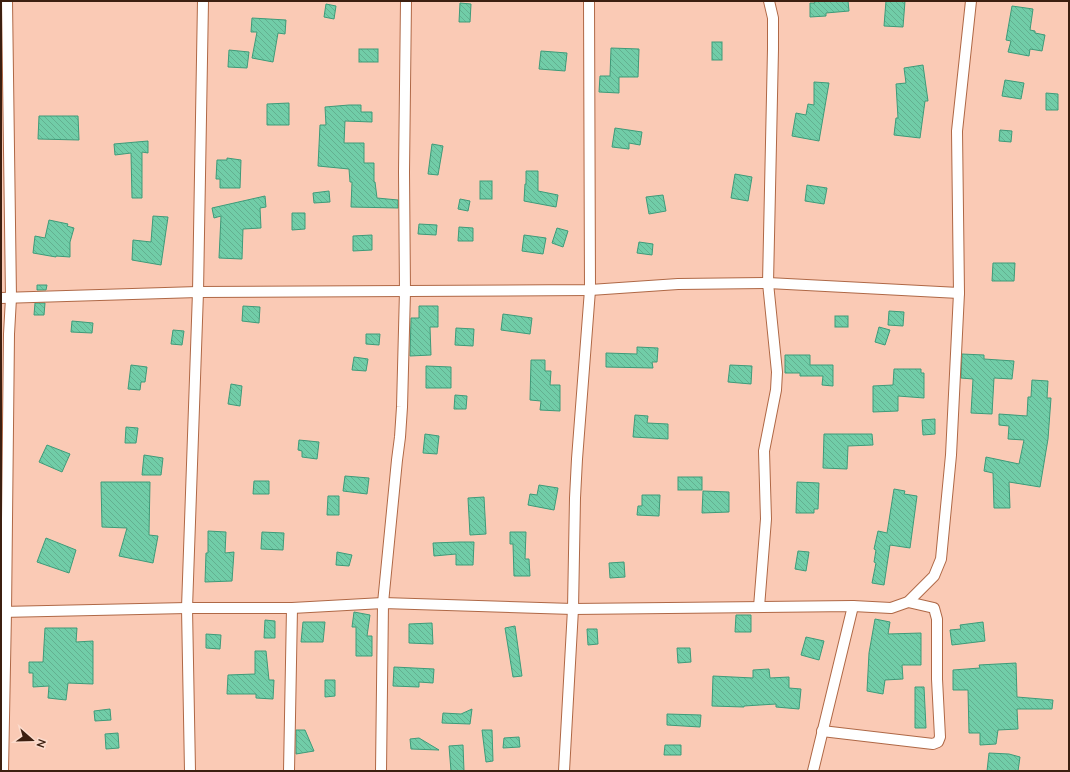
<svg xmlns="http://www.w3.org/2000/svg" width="1070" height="772" font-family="'Nunito Sans',sans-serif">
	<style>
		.building { fill: url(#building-back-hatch); stroke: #3e9b79 }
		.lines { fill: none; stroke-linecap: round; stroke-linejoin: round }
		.street-casing { stroke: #af6846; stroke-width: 12 }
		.street { stroke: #fff; stroke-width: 10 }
	</style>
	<defs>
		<pattern id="building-back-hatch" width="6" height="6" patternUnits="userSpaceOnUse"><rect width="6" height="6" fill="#71cda8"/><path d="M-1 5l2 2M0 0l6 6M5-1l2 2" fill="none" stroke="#63b090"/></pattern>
	</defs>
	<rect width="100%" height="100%" fill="#facab5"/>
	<g class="building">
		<polygon points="814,1 848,1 849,11 826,13 826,16 810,17 810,3 815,3"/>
		<polygon points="886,1 905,1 903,27 884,26"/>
		<polygon points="460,3 471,4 470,22 459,22"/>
		<polygon points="326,4 336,6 334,19 324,17"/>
		<polygon points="1012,6 1033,9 1030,30 1035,31 1035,33 1045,35 1042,51 1030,49 1029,56 1008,52 1011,41 1006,40"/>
		<polygon points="252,18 286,20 285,34 278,33 273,62 252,58 257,32 251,32"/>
		<rect x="712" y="42" width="10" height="18"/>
		<polygon points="611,48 639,49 638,77 619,77 619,93 599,92 600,76 610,76"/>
		<rect x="359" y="49" width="19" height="13"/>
		<polygon points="229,50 249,52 247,68 228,67"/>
		<polygon points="541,51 567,53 565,71 539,69"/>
		<polygon points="923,65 928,101 925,101 920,138 894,135 896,118 898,118 896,84 906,83 904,68"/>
		<polygon points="1005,80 1024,83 1021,99 1002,96"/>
		<polygon points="814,82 829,83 819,141 792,136 796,113 806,115 808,104 814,105"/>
		<polygon points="1046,93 1058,94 1058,110 1046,110"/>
		<polygon points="289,103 289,125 267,125 267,104"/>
		<polygon points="349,105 361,105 361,112 372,112 372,122 345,121 344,143 364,143 364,163 374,163 374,182 375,182 377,198 398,200 398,208 351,207 352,182 350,182 349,169 318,166 320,125 326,125 325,107"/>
		<polygon points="39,116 78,116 79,140 38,139"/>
		<polygon points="615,128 642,132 640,145 629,143 629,149 612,147"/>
		<polygon points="1000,130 1012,131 1011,142 999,141"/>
		<polygon points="148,141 148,153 142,152 142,198 132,198 131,153 115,155 114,144"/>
		<polygon points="432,144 443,146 438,175 428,174"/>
		<polygon points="227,158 241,160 240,188 220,188 220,179 216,179 217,160 227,160"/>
		<polygon points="526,171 538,171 538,191 558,195 556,207 524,201 525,184 526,184"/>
		<polygon points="735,174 752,177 748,201 731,198"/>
		<rect x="480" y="181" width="12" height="18"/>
		<polygon points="807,185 827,188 824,204 805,201"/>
		<polygon points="329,191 330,202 314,203 313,193"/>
		<polygon points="663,195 666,211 649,214 646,197"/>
		<polygon points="265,196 266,207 260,208 261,228 243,229 242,259 219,258 221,216 214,218 212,208"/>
		<polygon points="460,199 470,201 468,211 458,209"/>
		<polygon points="292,213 305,213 305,229 292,230"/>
		<polygon points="153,216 168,217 161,265 132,260 133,240 151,242"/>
		<polygon points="49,220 68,224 67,226 74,228 70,242 70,257 56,256 56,257 33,253 35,236 45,238"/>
		<polygon points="419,224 437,225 436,235 418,234"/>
		<polygon points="459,227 473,228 473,241 458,241"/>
		<polygon points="557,228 568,231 563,247 552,243"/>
		<polygon points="372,235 372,250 353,251 353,236"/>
		<polygon points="524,235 546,238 543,254 522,251"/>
		<polygon points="639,242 653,244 652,255 637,253"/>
		<polygon points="993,263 1015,263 1014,281 992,281"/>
		<polygon points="37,285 47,285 46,290 37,290"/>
		<polygon points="35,303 45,303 44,315 34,315"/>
		<polygon points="243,306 260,307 259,323 242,321"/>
		<polygon points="419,306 438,306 438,327 430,327 431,355 410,356 411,318 419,318"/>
		<polygon points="889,311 904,312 903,326 888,325"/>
		<polygon points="503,314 532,318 530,334 501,330"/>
		<rect x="835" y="316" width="13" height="11"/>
		<polygon points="72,321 93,323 92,333 71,332"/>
		<polygon points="879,327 890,330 885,345 875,342"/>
		<polygon points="456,328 474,329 473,346 455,345"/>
		<polygon points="173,330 184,331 182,345 171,344"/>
		<polygon points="366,334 380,334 379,345 366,344"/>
		<polygon points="637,347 658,348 657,362 652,362 653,368 606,367 606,353 637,354"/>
		<polygon points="962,354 984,355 984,359 1014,361 1012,379 994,378 992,414 971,413 973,379 961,378"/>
		<polygon points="785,355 810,355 810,365 833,365 833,386 822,385 823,376 800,376 800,373 785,373"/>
		<polygon points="354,357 368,359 366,371 352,370"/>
		<polygon points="531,360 545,360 545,371 551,371 550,385 560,385 560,411 540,410 541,401 530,400"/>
		<polygon points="131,365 147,367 145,382 141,382 140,390 128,389"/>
		<polygon points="730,365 752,366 751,384 728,382"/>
		<polygon points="426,366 451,367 451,388 426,388"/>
		<polygon points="894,369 921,369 921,373 924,373 924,398 898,396 898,411 873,412 873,386 893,385"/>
		<polygon points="1032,380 1048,381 1047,398 1051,398 1048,439 1040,487 1009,482 1010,508 994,508 993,473 984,471 986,457 1019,464 1024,440 1008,439 1009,426 999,425 999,414 1027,416 1028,397 1031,397"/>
		<polygon points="231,384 242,386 240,406 228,404"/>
		<polygon points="455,395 467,396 466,409 454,409"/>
		<polygon points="635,415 648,416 647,423 668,424 668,439 633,437"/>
		<polygon points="935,419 935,434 923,435 922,420"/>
		<polygon points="126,427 138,428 136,443 125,443"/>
		<polygon points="425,434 439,436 437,454 423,453"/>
		<polygon points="824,434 872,434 873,445 848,446 847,469 823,468"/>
		<polygon points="299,440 319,442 317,459 302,457 302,451 298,450"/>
		<polygon points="47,445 70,454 62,472 39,462"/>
		<polygon points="144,455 163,458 161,475 142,475"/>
		<polygon points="345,476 369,478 367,494 343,491"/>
		<rect x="678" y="477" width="24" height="13"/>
		<polygon points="254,481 269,481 269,494 253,494"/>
		<polygon points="101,482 150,482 149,535 158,536 153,563 119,556 127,528 102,527"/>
		<polygon points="797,482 819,483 818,509 814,509 814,513 796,513"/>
		<polygon points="539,485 558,488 554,510 528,505 530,494 537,495"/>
		<polygon points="894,489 905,491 904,494 917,496 910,548 890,545 884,585 872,583 876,563 874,562 876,550 874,549 878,531 887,533"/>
		<polygon points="703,491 729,492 729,512 702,513"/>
		<polygon points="642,495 660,495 659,516 637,515 638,506 642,506"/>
		<polygon points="328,496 339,496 339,515 327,515"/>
		<polygon points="484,497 486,534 470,535 468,498"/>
		<polygon points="208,531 226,532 225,553 234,552 232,581 205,582 206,553 208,553"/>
		<polygon points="262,532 284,533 283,550 261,549"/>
		<polygon points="510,532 526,532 525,559 529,559 530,576 514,576 513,544 510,544"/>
		<polygon points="46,538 76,550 69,573 37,562"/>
		<polygon points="459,542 474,542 473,565 456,565 456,554 434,556 433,543"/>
		<polygon points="798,551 809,552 806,571 795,569"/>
		<polygon points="337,552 352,555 349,566 336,565"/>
		<polygon points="624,562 625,577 610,578 609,563"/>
		<polygon points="354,612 370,615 367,636 372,636 372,656 356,656 356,627 352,627"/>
		<polygon points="736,615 751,615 751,632 735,632"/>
		<polygon points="875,619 890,622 888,634 921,633 921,665 902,665 903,679 885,680 883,694 867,691 869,653"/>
		<polygon points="265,620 275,621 275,638 264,638"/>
		<polygon points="303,622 325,622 323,642 301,642"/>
		<polygon points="983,622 985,641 952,645 950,630 961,629 960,625"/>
		<polygon points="432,623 433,644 409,643 409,624"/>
		<polygon points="515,626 522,676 513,677 505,628"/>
		<polygon points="45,628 77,628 76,642 93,641 93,684 68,683 66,700 48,698 49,686 33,687 33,673 29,673 29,662 43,662"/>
		<polygon points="587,629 597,629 598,644 588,645"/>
		<polygon points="206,634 221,635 220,649 206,648"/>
		<polygon points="806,637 824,641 819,660 801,655"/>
		<polygon points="677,648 690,648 691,662 678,663"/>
		<polygon points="255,651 266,651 269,680 274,680 273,699 256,698 256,694 227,694 228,675 255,674"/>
		<polygon points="1016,663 1017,697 1053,700 1052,709 1017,709 1018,729 998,730 996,744 980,745 980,733 969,733 968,690 953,690 953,670 980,668 979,665"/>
		<polygon points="394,667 434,669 433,683 419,682 419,687 393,686"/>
		<polygon points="769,669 770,678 789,677 789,688 801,689 799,709 776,707 776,704 744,706 744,707 712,706 713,676 753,678 753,670"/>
		<polygon points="325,680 335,680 335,696 325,697"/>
		<polygon points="915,687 924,687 926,728 915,728"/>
		<polygon points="110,709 111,720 95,721 94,711"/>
		<polygon points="472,709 470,724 442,723 443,713 461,714"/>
		<polygon points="667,714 701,715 700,727 667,725"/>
		<polygon points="296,730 305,730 314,751 296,754"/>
		<polygon points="482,730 492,730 493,761 486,762"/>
		<polygon points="118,733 119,748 106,749 105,734"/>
		<polygon points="519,737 520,747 503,748 504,738"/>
		<polygon points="419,738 439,750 411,749 410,739"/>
		<polygon points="463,745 464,771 451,771 449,746"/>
		<polygon points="665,745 681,745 681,755 664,755"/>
		<polygon points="989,753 1009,754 1020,757 1018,771 987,771"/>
	</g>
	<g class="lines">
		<defs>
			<g id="street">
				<polyline points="1,298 198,292 590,290 678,284 768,283 959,293"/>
				<polyline points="759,607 766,519 764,451 776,390 777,372 768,283 773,49 773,18 769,1"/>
				<polyline points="1,612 187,608 292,608 383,603 573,609 853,606 891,608 908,602 934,576 941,559 951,455 959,293 957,131 971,1"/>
				<polyline points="822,731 933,744 938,742 940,737 937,679 937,619 934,608 908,602"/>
				<polyline points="3,771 6,612 9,334 11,298 7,1"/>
				<polyline points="190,771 187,608 198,292 203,1"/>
				<polyline points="289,771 292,608"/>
				<polyline points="381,771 383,603 397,460 400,437 402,407 405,291 404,172 406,1"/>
				<polyline points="564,771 573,609 575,498 577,459 590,290 589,1"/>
				<polyline points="813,771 853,606"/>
			</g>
		</defs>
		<use href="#street" class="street-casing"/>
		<use href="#street" class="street"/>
	</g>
	<rect width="1070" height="772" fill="none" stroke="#3c1f10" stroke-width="4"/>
	<g transform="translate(32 740) rotate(110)" stroke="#fcdccd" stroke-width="3" paint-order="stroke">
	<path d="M0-3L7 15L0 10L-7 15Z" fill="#3c1f10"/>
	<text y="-6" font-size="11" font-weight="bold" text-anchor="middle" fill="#3c1f10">N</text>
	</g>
</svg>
